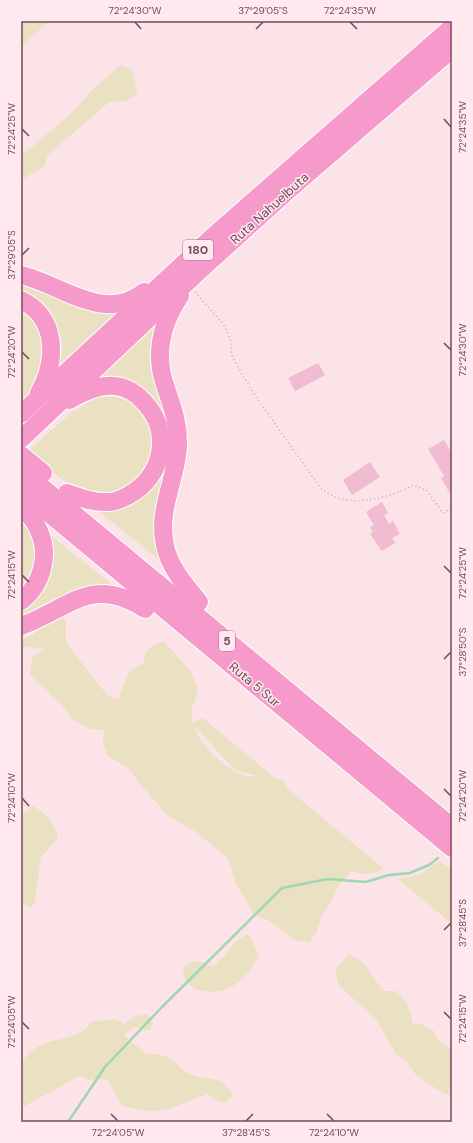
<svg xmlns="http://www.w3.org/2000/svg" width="473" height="1143" font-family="'DM Sans',sans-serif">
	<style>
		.green { fill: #e9e1c2; fill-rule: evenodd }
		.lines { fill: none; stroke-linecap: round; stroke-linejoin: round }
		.stream { stroke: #9ed7b2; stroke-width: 2.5 }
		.building { fill: #f1bbd1 }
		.highway-casing { stroke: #fff; stroke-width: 20 }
		.path { stroke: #d69eb6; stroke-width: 1.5; stroke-dasharray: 1 3; stroke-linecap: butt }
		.highway { stroke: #f69acc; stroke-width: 18 }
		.ticks { fill: none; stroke: #74495c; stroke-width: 1.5 }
		.labels { text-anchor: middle; stroke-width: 3; stroke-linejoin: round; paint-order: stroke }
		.shield { fill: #ffe9ee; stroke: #9e7988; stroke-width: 1 }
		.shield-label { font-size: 12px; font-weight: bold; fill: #74495c }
		.street-label { font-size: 13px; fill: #74495c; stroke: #ffe9ee }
		.neatline { fill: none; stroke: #74495c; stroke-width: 1.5 }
		.ticks-label { font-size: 10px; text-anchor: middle; fill: #74495c }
	</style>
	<rect width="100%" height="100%" fill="#fce3e8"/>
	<g class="green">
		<polygon points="21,21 49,21 21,47"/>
		<polygon points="121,65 132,70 138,93 126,101 109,102 48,155 44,167 21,180 21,156 71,114 95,87"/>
		<path d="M21,280l105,26 -75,71c4,-8 10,-16 11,-25 3,-27 -22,-44 -41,-58z"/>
		<polygon points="21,309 29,314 43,335 44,372 21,407"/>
		<polygon points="163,312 169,411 167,566 92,506 148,491 162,416 94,379"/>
		<path d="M98,397h18l23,8 12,18 3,38c-6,7 -22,28 -30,30 -39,14 -69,-17 -96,-40l45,-40z"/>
		<polygon points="21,514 36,534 37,570 21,595"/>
		<path d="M44,530l72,58c-44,-5 -58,10 -95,29v-9z"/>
		<path d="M61,616l5,6v19l7,11 35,44 11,3c7,-17 5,-29 25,-35 0,-15 7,-18 20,-23l27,31 5,12 2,8 -7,18 2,13 10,-5 72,60 8,2 6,10 95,79c-11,5 -21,7 -32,2l-16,18 -2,9 -12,17 -6,19 -7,8 -14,-2 -27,-20 -14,-5 -18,-31 -8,-26 -35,-28 -24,-13 -29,-33 -11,-15 -22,-14 -4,-12 1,-13 -14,-1 -19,-11 -10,-14 -31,-29 2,-18 14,-8 -24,-3 2,-8 8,-3 16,-14zM195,727l40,43 23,6c-5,0 -11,1 -15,-1 -19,-7 -43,-29 -48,-48z"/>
		<path d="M33,806c14,8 21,16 25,32l-17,19 -6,45 -4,6 -10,-7v-86z"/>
		<polygon points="439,861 452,869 452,924 398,879 421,874"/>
		<path d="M249,934l10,21c-11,25 -34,44 -63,34 -5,-1 -10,-9 -13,-13l1,-9c13,-9 15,-6 29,0 13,-11 19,-26 36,-33z"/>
		<path d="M348,955c20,5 23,23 36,36h11c12,9 15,18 18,33l6,-1 14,7 6,11 8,4 5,8v40l-2,2 -9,-3 -25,-17 -9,-13 -11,-8 -20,-35 -37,-33 -4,-16z"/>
		<path d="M147,1014l6,10 -4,7 -15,-4 -10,8 22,19c9,-1 18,0 26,6 5,3 8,9 14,12 18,11 35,-1 47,24l-8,7 -9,-3 -8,-6c-19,6 -39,18 -59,17 -9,0 -18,-5 -27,-5l-15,-27 -20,1 -7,-4 -59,32v-45c4,-5 8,-11 13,-14 16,-12 46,-8 57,-27l25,-3 8,5 12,-8z"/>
	</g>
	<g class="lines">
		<polyline class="stream" points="68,1122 105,1067 162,1007 282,888 328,879 366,882 389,875 410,873 429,865 438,858"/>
	</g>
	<g class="building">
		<polygon points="318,363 325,375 295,391 288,378"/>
		<polygon points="444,440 452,453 452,497 441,478 444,476 428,449"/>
		<polygon points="370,462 380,477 352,495 343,480"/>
		<polygon points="382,502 388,513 384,515 389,524 393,521 400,534 392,538 395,543 382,551 370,534 373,532 370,527 374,525 366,512"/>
	</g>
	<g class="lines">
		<defs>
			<g id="highway">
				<path d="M21,275c40,9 83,49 123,17"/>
				<path d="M180,296c-18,27 -26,57 -15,89 7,21 14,39 13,62 -2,33 -21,64 -13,98 4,22 20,40 34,57"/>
				<path d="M21,300c37,18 36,61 18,93"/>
				<polyline points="21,414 209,240 452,27"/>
				<polyline points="21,439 198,272 284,194 452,49"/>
				<polyline points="21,455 43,473"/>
				<polyline points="21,470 452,827"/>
				<polyline points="21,490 452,848"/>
				<path d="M67,493c14,5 27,10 42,9 7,0 13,-3 20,-7 35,-19 43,-64 15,-93 -7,-8 -18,-15 -29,-16 -16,-2 -33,7 -46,14"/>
				<path d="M21,506c7,7 14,15 18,25 11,24 3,54 -18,70"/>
				<path d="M21,626c48,-17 70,-52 124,-17"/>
			</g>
		</defs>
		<use href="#highway" class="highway-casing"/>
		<path class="path" d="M195,292l29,33 6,13 2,18 6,11 18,30 64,90c25,24 66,12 94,-2l13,6 16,22 9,-5"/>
		<use href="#highway" class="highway"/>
	</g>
	<path class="ticks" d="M135,22l6,7M350,22l7,7M256,29l7,-7M444,119l7,8M22,129l7,7M22,255l7,-7M444,343l7,7M22,352l7,7M444,566l7,7M22,575l7,7M444,659l7,-7M444,789l7,7M22,798l7,8M444,930l7,-7M444,1012l7,7M22,1022l7,7M111,1114l7,7M327,1114l7,7M246,1121l7,-7"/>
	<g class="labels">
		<g class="shield">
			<rect x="183" y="240" width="30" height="20" rx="3"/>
			<rect x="219" y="631" width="16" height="20" rx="3"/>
		</g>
		<g class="shield-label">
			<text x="198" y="254">180</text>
			<text x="227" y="645">5</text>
		</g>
		<g class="street-label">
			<text transform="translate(269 208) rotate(-42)" y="5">Ruta Nahuelbuta</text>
			<text transform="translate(255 684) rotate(40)" y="5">Ruta 5 Sur</text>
		</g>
	</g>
	<rect width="473" height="1143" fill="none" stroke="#ffe9ee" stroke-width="44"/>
	<rect x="22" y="22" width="429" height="1099" class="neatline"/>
	<g class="ticks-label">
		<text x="135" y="14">72°24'30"W</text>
		<text x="263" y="14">37°29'05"S</text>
		<text x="350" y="14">72°24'35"W</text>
		<text transform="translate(462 127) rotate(-90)" y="4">72°24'35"W</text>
		<text transform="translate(11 129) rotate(-90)" y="4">72°24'25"W</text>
		<text transform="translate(11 255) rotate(-90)" y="4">37°29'05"S</text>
		<text transform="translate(462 350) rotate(-90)" y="4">72°24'30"W</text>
		<text transform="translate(11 352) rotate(-90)" y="4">72°24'20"W</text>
		<text transform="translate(462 573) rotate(-90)" y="4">72°24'25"W</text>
		<text transform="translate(11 575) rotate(-90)" y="4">72°24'15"W</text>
		<text transform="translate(462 652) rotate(-90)" y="4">37°28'50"S</text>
		<text transform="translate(462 796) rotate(-90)" y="4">72°24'20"W</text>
		<text transform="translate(11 798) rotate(-90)" y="4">72°24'10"W</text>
		<text transform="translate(462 923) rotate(-90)" y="4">37°28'45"S</text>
		<text transform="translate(462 1019) rotate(-90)" y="4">72°24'15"W</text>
		<text transform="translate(11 1022) rotate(-90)" y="4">72°24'05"W</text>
		<text x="118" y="1136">72°24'05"W</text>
		<text x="246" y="1136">37°28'45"S</text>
		<text x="334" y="1136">72°24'10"W</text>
	</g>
</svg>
